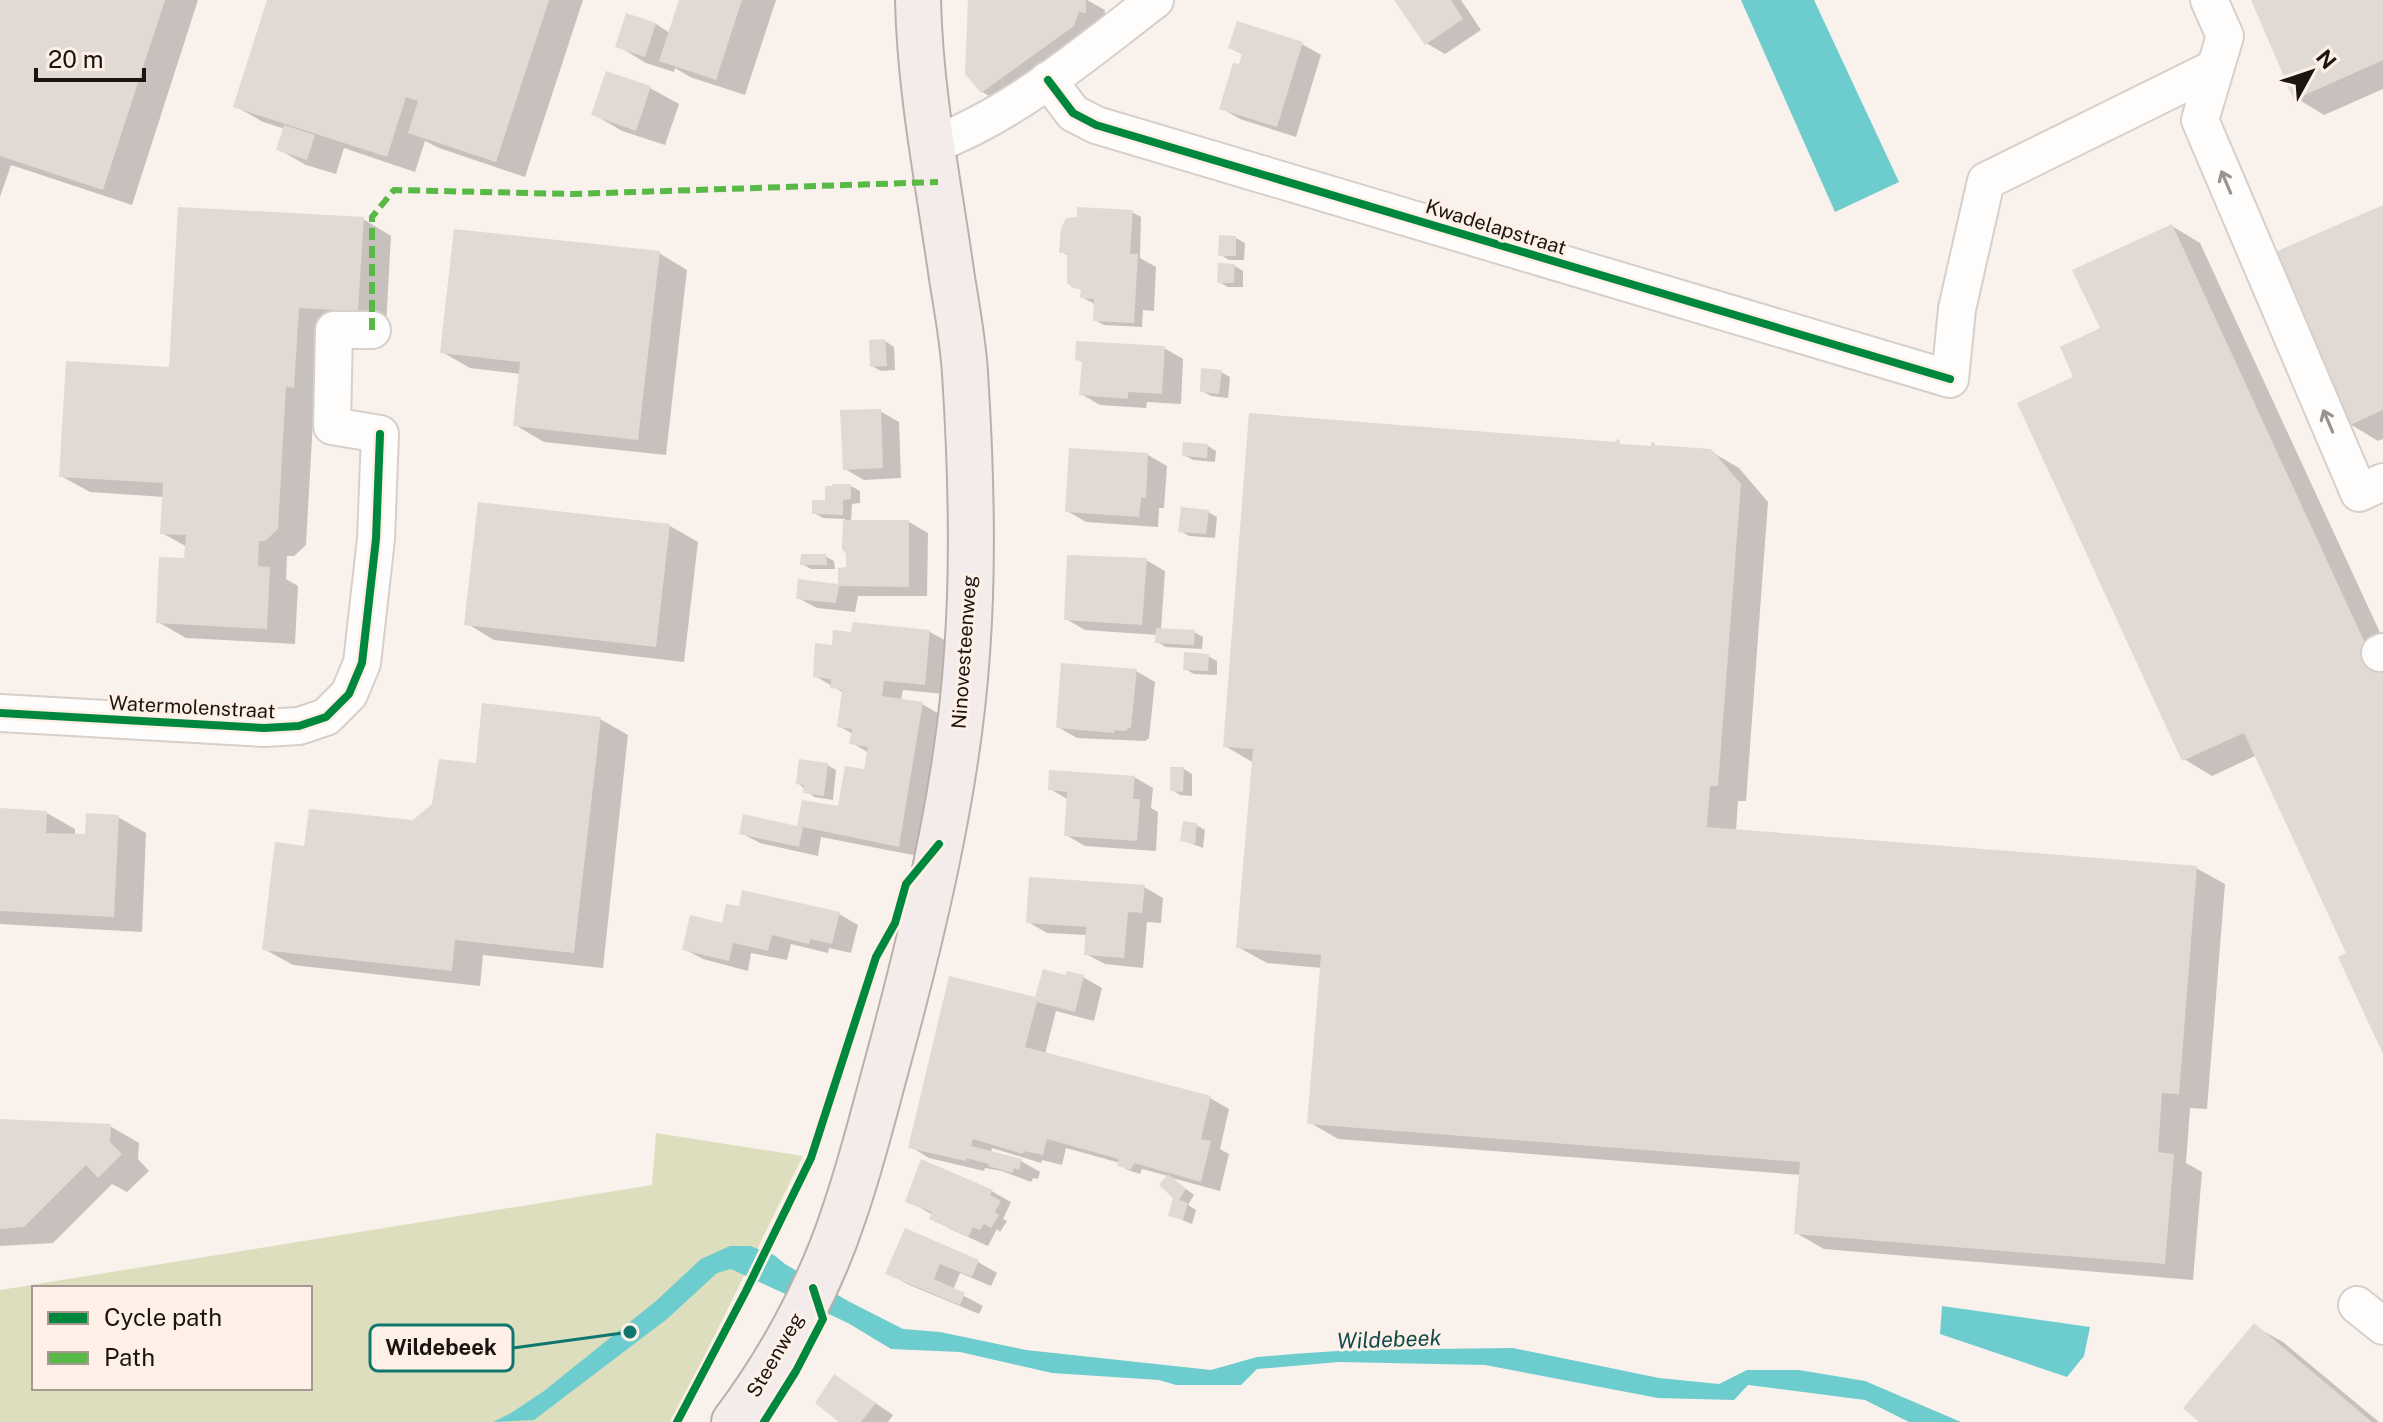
<svg xmlns="http://www.w3.org/2000/svg" width="2383" height="1422" font-family="'Public Sans',sans-serif">
	<style>
		.green { fill: #dddebd; fill-rule: evenodd }
		.water { fill: #6dcccd }
		.shadow { fill: #0003 }
		.building { fill: #e1d9d3 }
		.lines { fill: none; stroke-linecap: round; stroke-linejoin: round }
		.minor-casing { stroke: #d6cfca; stroke-width: 40 }
		.major-casing { stroke: #beaeaa; stroke-width: 48 }
		.minor { stroke: #fefdfc; stroke-width: 36 }
		.major { stroke: #f4ecea; stroke-width: 44 }
		.quiet { stroke: #58b947; stroke-width: 6; stroke-dasharray: 12 6; stroke-linecap: butt }
		.cycleway-casing { stroke: #fef0e7; stroke-width: 13 }
		.cycleway { stroke: #00873e; stroke-width: 8 }
		.oneway { stroke: #989491 }
		.labels { text-anchor: middle; stroke-width: 6; stroke-linejoin: round; paint-order: stroke }
		.street-label { font-size: 20px; fill: #1c140f; stroke: #fef0e7 }
		.water-label { font-size: 22px; font-style: italic; fill: #114b4d; stroke: #fef0e7 }
		.leader { fill: none; stroke: #0f766e; stroke-width: 3 }
		.callout-dot { fill: #0f766e; stroke: #fef0e7; stroke-width: 3 }
		.callout { fill: #fef0e7; stroke: #0f766e; stroke-width: 3 }
		.callout-label { font-size: 22px; text-anchor: middle; font-weight: bold; fill: #1c140f }
	</style>
	<rect width="100%" height="100%" fill="#f9f1ec"/>
	<path class="green" d="M656,1133l147,23 -131,266h-672v-132l652,-105zM34,1288h276v100h-276z"/>
	<g class="water">
		<polygon points="1741,0 1814,0 1899,182 1835,212"/>
		<polygon points="730,1246 750,1246 774,1255 785,1264 848,1301 903,1329 940,1332 1026,1350 1211,1370 1257,1357 1293,1354 1352,1350 1513,1348 1659,1378 1719,1384 1747,1370 1799,1370 1865,1381 1961,1422 1909,1422 1865,1400 1748,1385 1734,1400 1658,1398 1485,1365 1339,1362 1257,1369 1241,1385 1176,1385 1159,1380 1052,1373 960,1352 891,1349 848,1323 731,1269 717,1273 667,1319 534,1420 493,1422 511,1413 544,1391 656,1301 701,1259"/>
		<polygon points="1942,1306 2090,1327 2084,1356 2067,1377 1940,1334"/>
	</g>
	<g class="shadow">
		<polygon points="0,0 198,0 132,205 11,165 0,197"/>
		<polygon points="269,0 583,0 525,177 439,148 425,141 415,172 344,148 336,174 306,165 278,149 285,129 263,122 235,106"/>
		<polygon points="681,0 776,0 745,95 690,77 675,68 674,72 646,63 618,46 656,24 670,33"/>
		<polygon points="970,0 1087,0 1105,10 1104,22 1011,108 982,92"/>
		<polygon points="1396,0 1461,0 1481,30 1445,54 1426,43"/>
		<polygon points="2253,0 2383,0 2383,89 2324,115 2296,98"/>
		<polygon points="1238,24 1302,44 1321,55 1296,137 1240,119 1221,108 1244,55 1230,48"/>
		<polygon points="608,74 650,88 679,104 665,145 622,131 593,114"/>
		<polygon points="2383,207 2383,439 2378,441 2350,424"/>
		<polygon points="1132,212 1141,217 1140,258 1156,267 1154,311 1143,310 1142,327 1104,325 1095,320 1096,305 1082,297 1083,291 1075,287 1069,256 1062,252"/>
		<polygon points="363,219 391,236 386,327 327,323 322,403 314,402 306,545 294,556 287,556 286,579 298,586 295,644 186,638 158,622 186,560 187,547 162,533 164,497 90,492 61,476 170,369"/>
		<polygon points="2172,226 2200,243 2383,639 2383,1049 2348,954 2257,755 2212,776 2184,759 2075,378 2102,329"/>
		<polygon points="1236,238 1245,243 1244,260 1229,260 1220,254"/>
		<polygon points="659,253 687,270 666,455 544,442 515,425 521,374 470,368 442,352"/>
		<polygon points="1235,266 1243,271 1243,287 1228,287 1219,282"/>
		<polygon points="885,341 894,347 895,370 881,371 872,366"/>
		<polygon points="1164,348 1183,359 1181,404 1147,402 1146,408 1100,405 1081,394 1084,363 1077,359"/>
		<polygon points="1221,372 1230,377 1228,398 1211,396 1202,391"/>
		<polygon points="880,411 899,422 901,478 864,480 845,469"/>
		<polygon points="1208,446 1216,451 1215,462 1193,460 1184,455"/>
		<polygon points="1710,451 1739,468 1768,502 1746,801 1738,801 1736,831 2196,868 2225,884 2207,1109 2190,1108 2186,1163 2202,1172 2193,1280 1824,1249 1796,1233 1801,1175 1338,1139 1309,1122 1322,968 1267,963 1238,947 1254,763 1225,746"/>
		<polygon points="1148,455 1167,466 1164,508 1159,508 1158,527 1086,522 1067,511"/>
		<polygon points="851,486 860,491 860,503 852,504 851,522 909,522 928,533 927,596 858,596 855,612 817,608 798,598 800,581 840,586 848,569 848,552 844,549 845,519 823,518 814,513"/>
		<polygon points="480,504 670,526 698,542 684,662 494,640 466,623"/>
		<polygon points="1208,512 1217,517 1215,538 1189,536 1181,531"/>
		<polygon points="825,556 834,561 835,569 811,569 802,564"/>
		<polygon points="1146,560 1165,571 1161,630 1194,632 1203,637 1202,649 1166,647 1157,642 1158,635 1085,630 1066,619"/>
		<polygon points="930,632 948,642 944,694 903,690 901,701 922,704 941,715 918,856 821,837 818,856 760,843 741,833 799,828 840,808 865,771 869,753 852,743 853,734 839,726 844,693 815,676 834,647 853,634"/>
		<polygon points="1208,656 1217,661 1217,675 1194,674 1185,669"/>
		<polygon points="1136,671 1155,682 1149,738 1145,741 1077,738 1058,727"/>
		<polygon points="600,719 628,735 603,968 483,955 480,986 293,965 264,949 306,848 413,822 477,765"/>
		<polygon points="827,765 836,770 833,800 814,797 798,783"/>
		<polygon points="1184,769 1192,774 1192,796 1180,795 1172,790"/>
		<polygon points="1134,777 1153,788 1151,808 1158,812 1156,851 1085,846 1066,835 1069,800 1050,789"/>
		<polygon points="0,810 47,813 75,829 75,836 87,836 118,817 146,833 142,932 0,924"/>
		<polygon points="1196,825 1205,830 1203,848 1182,840"/>
		<polygon points="1144,887 1163,898 1161,923 1147,922 1143,968 1105,964 1086,954 1087,935 1047,933 1028,922"/>
		<polygon points="839,914 858,925 851,953 829,948 828,953 791,944 787,960 751,953 748,971 703,959 684,949 724,925"/>
		<polygon points="1083,977 1102,988 1094,1021 1056,1011 1045,1054 1210,1098 1229,1109 1220,1149 1229,1154 1220,1191 1172,1178 1194,1195 1188,1205 1196,1210 1192,1224 1170,1215 1175,1197 1168,1176 1142,1169 1140,1174 1128,1170 1119,1165 1120,1163 1066,1148 1062,1165 1042,1160 1041,1163 992,1148 991,1153 1021,1161 1040,1172 1038,1179 1033,1178 1031,1182 1002,1171 985,1168 984,1171 929,1158 911,1147 1036,999 1067,978"/>
		<polygon points="0,1121 110,1126 139,1143 138,1159 149,1171 127,1192 112,1184 53,1243 0,1246"/>
		<polygon points="922,1162 993,1192 1011,1202 1003,1219 1007,1221 1000,1232 997,1229 988,1246 950,1229 931,1218 933,1215 908,1201"/>
		<polygon points="906,1231 978,1262 997,1273 991,1286 960,1273 953,1290 983,1306 979,1314 907,1284 888,1273"/>
		<polygon points="2254,1326 2283,1342 2379,1422 2202,1422"/>
		<polygon points="853,1388 893,1415 888,1422 842,1422"/>
	</g>
	<g class="building">
		<polygon points="0,0 165,0 103,190 0,156"/>
		<polygon points="267,0 549,0 496,162 408,133 418,101 406,97 387,157 233,107"/>
		<polygon points="679,0 742,0 716,80 659,61"/>
		<polygon points="968,0 1086,0 1086,13 1079,12 1074,26 981,93 965,74"/>
		<polygon points="1394,0 1451,0 1463,19 1425,45"/>
		<polygon points="2251,0 2383,0 2383,60 2294,100"/>
		<polygon points="626,13 656,23 645,57 615,47"/>
		<polygon points="1237,21 1303,42 1277,127 1219,109 1233,63 1239,64 1242,53 1228,48"/>
		<polygon points="606,71 651,86 636,131 591,115"/>
		<polygon points="284,125 315,135 307,160 276,150"/>
		<polygon points="2383,205 2383,410 2348,426 2273,253"/>
		<polygon points="178,207 364,217 358,311 299,308 294,388 286,387 278,529 265,541 259,541 258,566 270,567 267,629 156,623 159,557 184,558 186,535 160,534 163,483 59,477 66,361 169,367"/>
		<polygon points="1077,207 1133,210 1130,254 1138,254 1134,323 1093,321 1094,299 1080,298 1081,289 1073,288 1067,283 1067,253 1059,253 1061,228 1066,218 1077,217"/>
		<polygon points="2172,224 2376,667 2383,665 2383,1054 2338,957 2346,953 2244,733 2182,761 2017,403 2073,377 2060,347 2100,328 2072,270"/>
		<polygon points="454,229 660,251 638,440 513,426 520,362 440,353"/>
		<polygon points="1219,235 1236,236 1236,256 1218,256"/>
		<polygon points="1218,263 1235,264 1234,283 1217,283"/>
		<polygon points="885,339 887,366 870,367 869,340"/>
		<polygon points="1076,341 1165,346 1162,394 1128,392 1128,399 1079,395 1082,361 1075,360"/>
		<polygon points="1201,368 1222,370 1219,394 1200,392"/>
		<polygon points="881,409 883,468 843,470 840,410"/>
		<polygon points="1249,413 1616,442 1617,439 1620,440 1620,444 1651,446 1651,442 1655,443 1655,445 1711,449 1741,484 1718,786 1710,786 1707,827 2197,866 2179,1094 2162,1093 2158,1152 2174,1154 2165,1264 1794,1234 1800,1162 1307,1124 1321,955 1236,948 1253,749 1223,747"/>
		<polygon points="1183,442 1208,444 1207,458 1182,456"/>
		<polygon points="1069,448 1148,453 1146,498 1141,498 1139,517 1065,512"/>
		<polygon points="833,484 851,484 851,499 843,500 843,515 812,514 812,500 825,500 825,486 832,486"/>
		<polygon points="478,502 670,524 656,647 464,625"/>
		<polygon points="1181,507 1209,510 1206,534 1178,532"/>
		<polygon points="843,520 909,520 909,587 839,586 836,603 796,599 798,579 838,584 838,568 846,567 846,554 842,549"/>
		<polygon points="801,554 826,554 827,565 800,565"/>
		<polygon points="1067,555 1147,558 1142,625 1064,620"/>
		<polygon points="853,622 930,630 925,685 884,681 882,696 923,702 899,847 803,827 799,847 739,834 743,814 797,826 802,800 838,806 845,766 864,769 868,747 849,744 852,729 837,727 842,690 830,688 831,679 813,677 815,643 832,645 833,630 851,632"/>
		<polygon points="1156,628 1195,630 1194,645 1155,643"/>
		<polygon points="1184,652 1209,654 1208,671 1183,670"/>
		<polygon points="1061,663 1137,669 1131,727 1125,731 1114,730 1114,733 1056,728"/>
		<polygon points="482,703 601,717 574,953 455,940 452,971 262,950 275,842 304,846 309,809 413,820 432,804 439,759 476,763"/>
		<polygon points="799,759 828,763 824,796 803,793 804,785 796,784"/>
		<polygon points="1170,767 1184,767 1183,792 1170,791"/>
		<polygon points="1049,770 1135,776 1133,799 1140,799 1137,841 1064,836 1067,792 1048,790"/>
		<polygon points="0,808 47,811 46,833 85,834 86,813 119,815 114,917 0,911"/>
		<polygon points="1183,821 1197,823 1195,844 1180,841"/>
		<polygon points="1029,877 1145,885 1142,913 1128,912 1124,958 1084,955 1086,927 1026,923"/>
		<polygon points="742,890 840,912 832,944 810,939 809,944 772,935 768,951 733,943 729,961 682,950 690,915 722,923 726,904 739,906"/>
		<polygon points="1043,969 1065,975 1067,971 1084,975 1075,1012 1037,1002 1025,1047 1211,1096 1201,1139 1211,1141 1201,1182 1134,1163 1131,1170 1117,1166 1119,1159 1047,1139 1043,1155 1023,1151 1023,1154 973,1139 971,1146 1022,1159 1019,1170 1014,1168 1012,1173 988,1166 989,1164 966,1158 966,1161 908,1148 949,976 1035,997"/>
		<polygon points="0,1119 111,1124 110,1142 122,1154 98,1178 86,1165 24,1227 0,1229"/>
		<polygon points="921,1159 993,1190 990,1195 1001,1201 995,1212 999,1215 991,1228 984,1224 980,1230 973,1227 968,1237 929,1219 932,1212 905,1202"/>
		<polygon points="1168,1174 1186,1189 1179,1200 1188,1203 1183,1220 1168,1216 1173,1198 1159,1185"/>
		<polygon points="905,1228 979,1260 972,1277 940,1264 934,1279 965,1293 960,1305 885,1274"/>
		<polygon points="2254,1323 2328,1385 2372,1422 2199,1422 2183,1408"/>
		<polygon points="834,1374 876,1403 861,1422 839,1422 815,1403"/>
	</g>
	<g class="lines">
		<defs>
			<g id="minor">
				<polyline points="2209,0 2225,36 2200,120 2359,493 2383,482"/>
				<polyline points="1048,80 1073,113 1096,125 1950,379 1957,309 1986,181 2213,69"/>
				<path d="M932,145c83,-31 153,-92 223,-145"/>
				<polyline points="2380,653 2383,652"/>
				<polyline points="0,713 264,728 299,726 326,717 349,694 362,663 376,539 380,434 332,426 334,330 372,330"/>
				<polyline points="2357,1305 2383,1326"/>
			</g>
			<path id="major" d="M734,1422c46,-61 86,-135 110,-208 16,-46 28,-94 41,-142 36,-132 73,-282 82,-419 7,-92 4,-187 -2,-280 -2,-32 -8,-64 -13,-95 -13,-92 -32,-185 -34,-278"/>
		</defs>
		<use href="#minor" class="minor-casing"/>
		<use href="#major" class="major-casing"/>
		<use href="#minor" class="minor"/>
		<use href="#major" class="major"/>
		<polyline class="quiet" points="372,330 372,217 394,190 573,194 938,182"/>
		<defs>
			<g id="cycleway">
				<polyline points="1048,80 1073,113 1096,125 1950,379"/>
				<polyline points="0,713 264,728 299,726 326,717 349,694 362,663 376,539 380,434"/>
				<polyline points="677,1422 746,1291 811,1158 876,957 895,923 906,884 939,844"/>
				<polyline points="764,1422 796,1371 823,1319 813,1288"/>
			</g>
		</defs>
		<use href="#cycleway" class="cycleway-casing"/>
		<use href="#cycleway" class="cycleway"/>
	</g>
	<defs><path id="oneway-shaft" d="M-6 0H5M1.5-3L5.5 0L1.5 3" fill="none" stroke-width="1.6" stroke-linecap="round" stroke-linejoin="round" transform="scale(2)"/></defs>
	<g class="oneway">
		<use href="#oneway-shaft" transform="translate(2226 182) rotate(-113)"/>
		<use href="#oneway-shaft" transform="translate(2328 421) rotate(-113)"/>
	</g>
	<g class="labels">
		<g class="street-label">
			<text transform="translate(1496 227) rotate(17)" y="7">Kwadelapstraat</text>
			<text transform="translate(964 652) rotate(-86)" y="7">Ninovesteenweg</text>
			<text transform="translate(192 707) rotate(3)" y="7">Watermolenstraat</text>
			<text transform="translate(775 1355) rotate(-60)" y="7">Steenweg</text>
		</g>
		<g class="water-label">
			<text transform="translate(1389 1339) rotate(-2)" y="8">Wildebeek</text>
		</g>
	</g>
	<path class="leader" d="M630 1332L513 1348"/>
	<circle class="callout-dot" cx="630" cy="1332" r="8"/>
	<rect class="callout" x="370" y="1325" width="143" height="46" rx="8"/>
	<g class="callout-label">
		<text x="441" y="1355">Wildebeek</text>
	</g>
	<rect x="32" y="1286" width="280" height="104" fill="#fef0e7" stroke="#a49891" stroke-width="2"/>
	<rect x="48" y="1312" width="40" height="12" fill="#00873e" stroke="#a49891" stroke-width="2"/>
	<text x="104" y="1326" font-size="24" fill="#1c140f">Cycle path</text>
	<rect x="48" y="1352" width="40" height="12" fill="#58b947" stroke="#a49891" stroke-width="2"/>
	<text x="104" y="1366" font-size="24" fill="#1c140f">Path</text>
	<g transform="translate(2311 72) rotate(50)" stroke="#fef0e7" stroke-width="6" paint-order="stroke">
	<path d="M0-6L14 30L0 20L-14 30Z" fill="#1c140f"/>
	<text y="-12" font-size="22" font-weight="bold" text-anchor="middle" fill="#1c140f">N</text>
	</g>
	<path d="M36 68v12h108v-12" fill="none" stroke="#1c140f" stroke-width="4"/>
	<text x="48" y="68" font-size="24" fill="#1c140f" stroke="#fef0e7" stroke-width="6" paint-order="stroke">20 m</text>
</svg>
